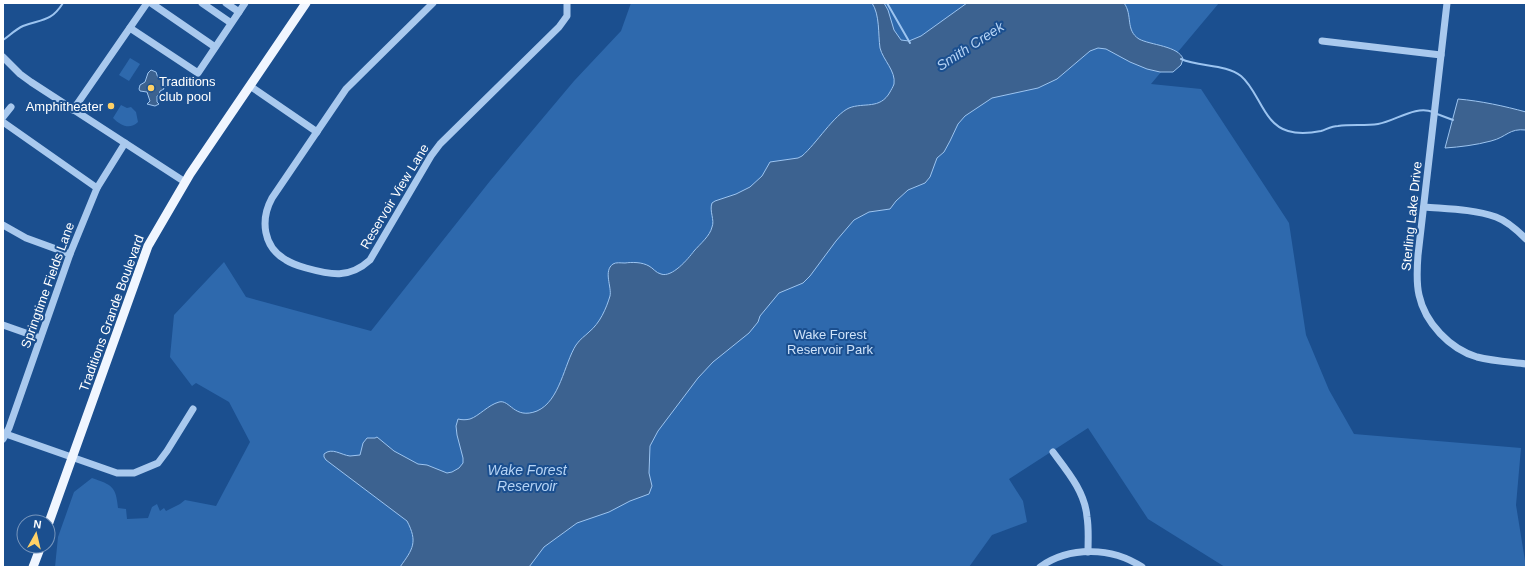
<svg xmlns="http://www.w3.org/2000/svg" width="1529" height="570" font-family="Helvetica,sans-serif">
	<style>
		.green { fill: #2e69ad }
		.water { fill: #3c6290; stroke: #9cc4f0 }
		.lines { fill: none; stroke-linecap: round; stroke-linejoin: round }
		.stream { stroke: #9cc4f0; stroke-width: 2 }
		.minor { stroke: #a9c9ee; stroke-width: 7 }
		.major { stroke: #f0f6ff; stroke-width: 9 }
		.poi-dot { fill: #ffd166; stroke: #1b4f8f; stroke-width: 1.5 }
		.labels { text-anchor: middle; stroke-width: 4; stroke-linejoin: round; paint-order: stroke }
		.poi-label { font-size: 13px; fill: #fff; stroke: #1b4f8f; text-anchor: start }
		.street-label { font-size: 13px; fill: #fff; stroke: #1b4f8f }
		.park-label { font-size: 13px; fill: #cfe3fa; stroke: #1b4f8f }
		.water-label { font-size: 14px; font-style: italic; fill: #b5d3f5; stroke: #1b4f8f }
	</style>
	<rect width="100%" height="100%" fill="#1b4f8f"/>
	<g class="green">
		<path d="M631,3h588l-68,81 50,5 88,134 17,112 23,55 25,44 167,14 -5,57 10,62h-301l-77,-48 -60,-91 -79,51 14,22 4,21 -35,13 -23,32h-914l3,-30 16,-45 18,-14c20,7 24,8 26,30l8,1 1,10 21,-1 4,-11 5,-3 3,7 4,-3 2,3 14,-7 5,-4 31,6 34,-64 -21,-40 -33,-19 -4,3 -22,-29 4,-42 50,-53 22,35 125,34 119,-150 84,-100 47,-50z"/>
		<polygon points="130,58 140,64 129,81 119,75"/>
		<path d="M121,105l6,3 4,-1 5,5 2,10c-8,8 -17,4 -25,-4z"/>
	</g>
	<g class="water">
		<path d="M872,3h12l4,7 6,20 7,10 8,1 12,-5 46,-33h157c9,12 1,27 15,36 11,6 40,7 44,20l-2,6 -8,7h-13l-13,-3 -17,-7 -24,-13 -8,-1 -8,3 -33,28 -19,9 -46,10 -27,18 -7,8 -8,17 -6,11 -7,6 -7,19 -5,6 -17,7 -12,11 -6,8 -21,3 -15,8 -18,21 -26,35 -7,7 -24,10 -19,23 -2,6 -9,11 -36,29 -15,16 -40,53 -8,15 -1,27 3,13 -3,8 -19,7 -21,11 -32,11 -33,24 -15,20h-129c13,-18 18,-25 7,-46l-81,-61 -2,-3v-3c8,-7 17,1 26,2 3,0 7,-1 10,-1l3,-12 4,-5h8l2,-1 17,14 24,13 9,1 20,8 5,-1 7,-4 4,-5v-5l-6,-23 -1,-9 2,-7c4,1 8,1 12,0 9,-3 18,-14 29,-17 11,-3 15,18 38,9 23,-10 27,-47 39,-66 4,-6 9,-9 13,-13 11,-9 17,-23 21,-36 2,-9 -7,-25 3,-32 3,-2 8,-1 12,-1 7,-1 17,-1 24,3 4,2 7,7 12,8 11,4 27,-15 33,-23 6,-7 16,-15 18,-24 3,-7 -3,-16 0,-24l3,-2 21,-7 14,-7 12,-11 8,-14 28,-4 4,-2c14,-12 32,-41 47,-48 15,-6 31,2 41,-16 1,-2 3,-5 4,-8 2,-13 -11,-24 -14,-36 -2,-14 0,-33 -8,-45z"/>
		<polygon points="151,70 156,72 158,78 166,78 168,83 168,85 163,87 164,89 160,91 159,95 157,96 157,102 159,104 155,106 147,104 150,101 147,92 140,91 139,89 140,85 145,82 148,73"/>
		<path d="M1458,99c23,2 46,7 68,13v18c-17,-2 -19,7 -35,11 -15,4 -31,6 -46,7z"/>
	</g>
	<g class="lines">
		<g class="stream">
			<polyline points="887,3 910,43"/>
			<path d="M3,40c6,-4 13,-11 20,-14 19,-7 28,-4 40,-23"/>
			<path d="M1181,59c18,8 45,5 60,17 18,15 22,48 47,55 10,3 23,2 33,0 6,-2 11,-5 17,-5 13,-2 27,0 40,-2 18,-3 37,-19 55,-12"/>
			<polyline points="1437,114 1453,120"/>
		</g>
		<g class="minor">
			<polyline points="151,3 215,47"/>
			<polyline points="202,3 231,23"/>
			<polyline points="226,3 239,12"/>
			<path d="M433,3l-87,86 -74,109c-12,22 -9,49 14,62 6,4 13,6 20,8 25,7 43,11 64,-8l61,-104 9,-12 119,-117 8,-11v-13"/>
			<path d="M1447,3l-29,252c-1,13 -2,27 1,40 6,28 31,54 58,62 16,4 33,5 49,7"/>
			<polyline points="130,28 198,73 245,3"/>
			<polyline points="1322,41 1441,55"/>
			<polyline points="3,57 20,74 31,82 185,182"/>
			<polyline points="250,86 317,132"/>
			<polyline points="73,110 147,3"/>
			<polyline points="3,117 11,107"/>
			<polyline points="3,122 97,188"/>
			<path d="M1424,207c24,2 49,2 72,10 11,4 22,14 30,22"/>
			<polyline points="3,225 26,238 70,254"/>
			<polyline points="3,325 40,338"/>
			<polyline points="3,433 117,473 134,473 158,463 167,451 193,409"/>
			<polyline points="3,439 9,428 70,254 97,188 125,143"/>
			<path d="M1053,452c15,20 32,40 34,65 2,12 1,23 1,35"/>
			<path d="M1040,567c30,-21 72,-20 102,0"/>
		</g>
		<g class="major">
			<polyline points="48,525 148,246 190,174 306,3"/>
			<polyline points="33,567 41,546"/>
		</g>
	</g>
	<g class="poi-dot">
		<circle cx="151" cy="88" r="4"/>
		<circle cx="111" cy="106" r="4"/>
	</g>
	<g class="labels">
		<g class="poi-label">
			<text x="159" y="86">Traditions<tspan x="159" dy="15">club pool</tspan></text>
			<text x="103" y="111" text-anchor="end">Amphitheater</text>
		</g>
		<g class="street-label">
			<text transform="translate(394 196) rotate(-59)" y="5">Reservoir View Lane</text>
			<text transform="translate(1411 216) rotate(-84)" y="5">Sterling Lake Drive</text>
			<text transform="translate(47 285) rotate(-70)" y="5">Springtime Fields Lane</text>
			<text transform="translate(111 313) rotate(-70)" y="5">Traditions Grande Boulevard</text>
		</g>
		<g class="park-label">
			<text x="830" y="339">Wake Forest<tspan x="830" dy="15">Reservoir Park</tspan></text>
		</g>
		<g class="water-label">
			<text transform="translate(970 46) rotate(-33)" y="5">Smith Creek</text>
			<text x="527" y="475">Wake Forest<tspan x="527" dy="16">Reservoir</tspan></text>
		</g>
	</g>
	<rect width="1529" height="570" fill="none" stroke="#ffffff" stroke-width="8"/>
	<g transform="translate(36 534) rotate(8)"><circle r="19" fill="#1b4f8f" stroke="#7695bc"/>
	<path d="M0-3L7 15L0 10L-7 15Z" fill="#ffd166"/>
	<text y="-6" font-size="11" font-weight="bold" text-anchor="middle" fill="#ffffff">N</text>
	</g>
</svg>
